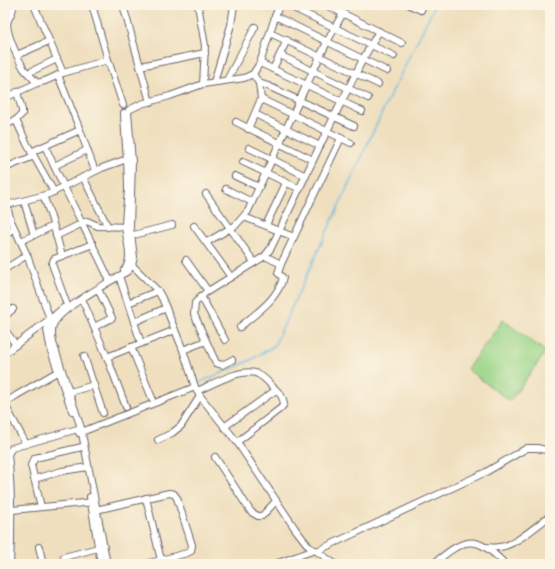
<svg xmlns="http://www.w3.org/2000/svg" width="555" height="569" font-family="Dekko,sans-serif">
	<style>
		.green { fill: #9bd689; stroke: #5e7c62 }
		.lines { fill: none; stroke-linecap: round; stroke-linejoin: round }
		.stream { stroke: #69bae4; stroke-width: 1.5 }
		.minor-casing { stroke: #6a6469; stroke-width: 8 }
		.minor { stroke: #fff; stroke-width: 6 }
	</style>
	<rect width="100%" height="100%" fill="#fcf5e5"/>
	<filter id="ink" filterUnits="userSpaceOnUse"><feTurbulence type="fractalNoise" baseFrequency=".025" numOctaves="2"/><feDisplacementMap in="SourceGraphic" scale="8" xChannelSelector="R" yChannelSelector="G"/><feConvolveMatrix kernelMatrix="1 2 1 2 8 2 1 2 1" color-interpolation-filters="sRGB"/></filter>
	<filter id="wash" filterUnits="userSpaceOnUse"><feTurbulence type="fractalNoise" baseFrequency=".012" numOctaves="4" result="noise"/><feDisplacementMap in="SourceGraphic" scale="16" xChannelSelector="R" yChannelSelector="G"/><feGaussianBlur stdDeviation="0.9" result="paint"/><feColorMatrix in="noise" values="0 0 0 0 0 0 0 0 0 0 0 0 0 0 0 0 0 1.4 0 .05"/><feComposite in="paint" operator="in"/></filter>
	<g filter="url(#wash)">
		<rect width="100%" height="100%" fill="#efdfbe"/>
		<polygon class="green" points="503,320 546,352 510,401 467,369"/>
		<g class="lines">
			<polyline class="stream" points="196,384 249,361 274,346 386,104 435,5"/>
		</g>
	</g>
	<g filter="url(#ink)">
		<g class="lines">
			<defs>
				<g id="minor">
					<path d="M13,5c1,8 -6,13 -6,20 1,12 11,34 17,44 4,5 9,9 13,14"/>
					<polyline points="34,5 63,73"/>
					<polyline points="92,5 108,60 123,105"/>
					<polyline points="123,5 150,102"/>
					<polyline points="198,5 205,46 203,84"/>
					<polyline points="287,5 394,56"/>
					<polyline points="326,5 402,43"/>
					<polyline points="410,5 421,10 423,5"/>
					<polyline points="275,16 387,71"/>
					<polyline points="270,33 378,84"/>
					<polyline points="17,55 49,41"/>
					<polyline points="280,55 368,98"/>
					<polyline points="260,63 362,111"/>
					<polyline points="140,66 205,53"/>
					<polyline points="273,69 287,40"/>
					<polyline points="28,73 57,59"/>
					<polyline points="253,74 259,83 261,99 351,143"/>
					<polyline points="58,75 80,130 95,171"/>
					<polyline points="227,80 255,27"/>
					<polyline points="214,82 231,25 234,5"/>
					<polyline points="259,83 268,86 354,126"/>
					<polyline points="5,98 37,83 45,81 63,73 108,60"/>
					<polyline points="129,110 141,104 170,96 203,84 244,78 253,74 260,63 279,5"/>
					<path d="M124,113c1,26 4,51 4,77 -1,13 -3,25 -3,37 1,12 9,33 -1,43"/>
					<polyline points="255,114 320,146"/>
					<polyline points="16,120 27,144 54,192"/>
					<polyline points="236,122 313,160"/>
					<polyline points="5,125 16,120 22,114 22,110 17,92"/>
					<polyline points="248,129 261,99"/>
					<path d="M45,146c20,45 43,88 64,133"/>
					<polyline points="249,148 306,176"/>
					<polyline points="31,152 80,130"/>
					<polyline points="243,162 300,189"/>
					<polyline points="54,166 87,150"/>
					<polyline points="5,168 34,156"/>
					<polyline points="235,176 259,187"/>
					<polyline points="83,177 108,227"/>
					<polyline points="226,189 252,202"/>
					<polyline points="206,194 254,262"/>
					<path d="M43,196c9,19 13,40 19,60"/>
					<polyline points="5,199 11,221 27,255 51,322"/>
					<polyline points="24,201 34,235"/>
					<polyline points="7,205 49,194 102,168 127,159"/>
					<polyline points="244,217 294,237"/>
					<polyline points="266,225 286,183"/>
					<polyline points="194,226 231,277"/>
					<polyline points="5,235 14,228"/>
					<polyline points="56,236 87,221 98,226 129,227"/>
					<polyline points="130,236 172,225"/>
					<polyline points="21,241 53,226"/>
					<polyline points="207,242 236,225 248,211 306,86 327,42 343,13"/>
					<polyline points="265,256 281,264 341,138"/>
					<polyline points="186,260 208,291"/>
					<polyline points="132,265 158,291 162,298 183,350 195,387 200,396 237,442 296,530 310,548 317,551 486,472 527,448 537,448 550,451"/>
					<polyline points="5,269 27,255"/>
					<polyline points="119,276 141,343"/>
					<polyline points="201,296 225,340"/>
					<polyline points="82,299 107,357"/>
					<polyline points="128,303 158,291"/>
					<polyline points="67,305 52,264 54,259 93,244"/>
					<polyline points="63,308 56,314 50,320 47,330 51,351 72,411"/>
					<polyline points="5,316 13,309"/>
					<polyline points="134,322 166,308"/>
					<polyline points="94,327 112,318 98,289"/>
					<path d="M240,327c16,-14 37,-27 43,-49l-5,-5 3,-9"/>
					<polyline points="5,330 16,345"/>
					<polyline points="131,347 152,398"/>
					<polyline points="183,350 206,341"/>
					<polyline points="5,353 50,319"/>
					<polyline points="84,356 103,413"/>
					<polyline points="232,360 222,365 216,363 194,314 195,303 205,293 265,256 271,248 327,131 363,59 379,31"/>
					<path d="M197,391c16,-7 45,-24 61,-17 6,3 10,8 14,12 6,6 11,9 12,18l-3,4 -44,34"/>
					<polyline points="70,392 94,385"/>
					<polyline points="5,403 17,395 57,372"/>
					<polyline points="5,405 26,444"/>
					<polyline points="126,407 107,357 175,330"/>
					<polyline points="224,427 276,390"/>
					<polyline points="79,433 195,387"/>
					<polyline points="158,440 172,433 181,426 200,396"/>
					<polyline points="215,457 251,512 258,516 262,516 276,501"/>
					<polyline points="34,479 62,471 88,467"/>
					<polyline points="90,497 101,564"/>
					<polyline points="146,498 161,560"/>
					<polyline points="41,507 31,465 35,458 82,447"/>
					<polyline points="12,510 94,502"/>
					<polyline points="96,510 169,493 174,494 177,498 192,545 191,551 187,553 146,564"/>
					<polyline points="39,547 43,564"/>
					<path d="M486,547c4,0 9,1 13,0 16,-1 38,-22 51,-31"/>
					<polyline points="64,557 98,548"/>
					<path d="M10,564c2,-38 2,-72 -2,-110l4,-6 69,-20"/>
					<path d="M107,564l-26,-136 -28,-85c-1,-6 -2,-12 0,-18 7,-17 58,-44 75,-54l4,-6 2,-8 -4,-30 2,-65 -4,-50"/>
					<polyline points="275,564 315,550 335,564"/>
					<path d="M433,564c31,-25 41,-32 72,0"/>
				</g>
			</defs>
			<use href="#minor" class="minor-casing"/>
			<use href="#minor" class="minor"/>
		</g>
	</g>
	<rect width="555" height="569" fill="none" stroke="#fcf5e5" stroke-width="20"/>
</svg>
